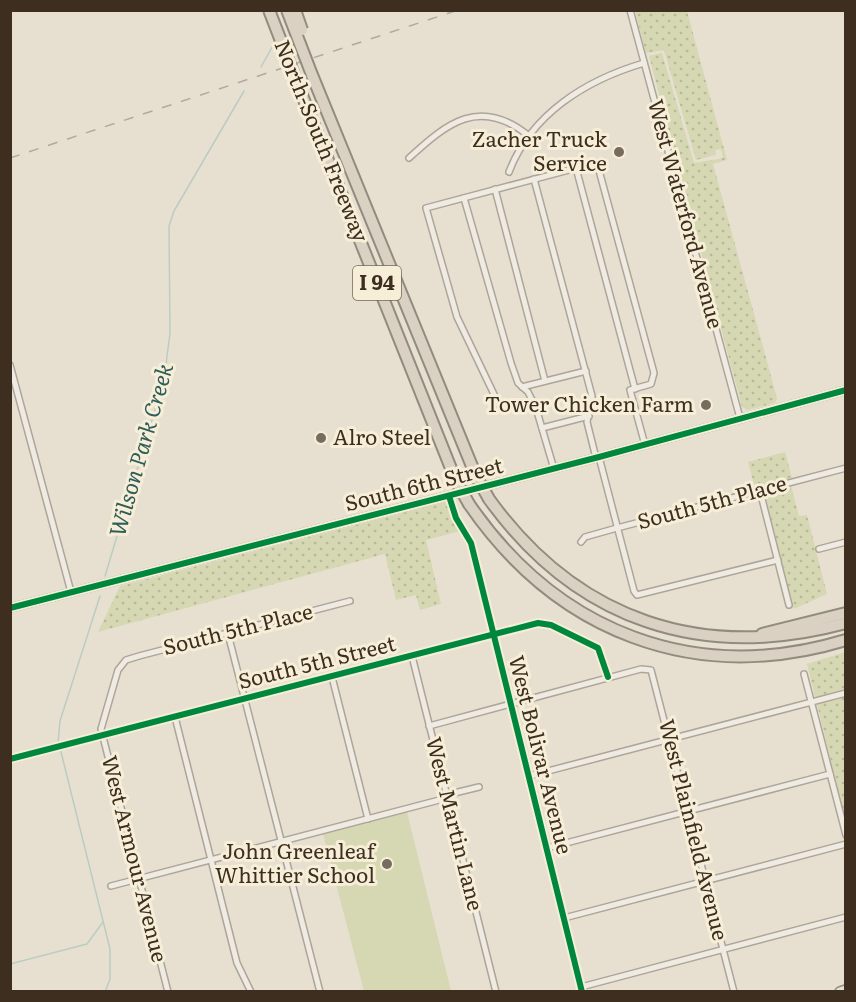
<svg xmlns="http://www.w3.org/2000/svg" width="856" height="1002" font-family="Literata,serif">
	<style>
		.grass { fill: url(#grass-dots) }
		.park { fill: #d6d7b3 }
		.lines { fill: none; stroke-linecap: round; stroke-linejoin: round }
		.stream { stroke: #bcccc2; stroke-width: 1.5 }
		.street-casing { stroke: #ada599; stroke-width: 8 }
		.secondary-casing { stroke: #9c958a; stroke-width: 10 }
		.primary-casing { stroke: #928b80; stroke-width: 12 }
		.highway-casing { stroke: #928b80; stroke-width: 14 }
		.street { stroke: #efebe3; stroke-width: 5 }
		.secondary { stroke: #efebe3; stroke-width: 8 }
		.primary { stroke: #e6e1d4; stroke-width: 9 }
		.highway { stroke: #dad1c2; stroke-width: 10 }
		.rail { stroke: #afaaa2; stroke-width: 1.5; stroke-dasharray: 10 10; stroke-linecap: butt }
		.highway-bridge-casing { stroke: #928b80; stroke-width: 14; stroke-linecap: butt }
		.highway-bridge { stroke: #dad1c2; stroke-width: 10 }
		.cycleway-casing { stroke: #f7eed8; stroke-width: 10 }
		.cycleway { stroke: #00873e; stroke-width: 6 }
		.poi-dot { fill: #786c5e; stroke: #f7eed8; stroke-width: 2 }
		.labels { text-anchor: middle; stroke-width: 6; stroke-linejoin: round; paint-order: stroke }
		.shield { fill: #f7eed8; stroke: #756857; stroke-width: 1.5 }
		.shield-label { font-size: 20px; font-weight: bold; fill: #3d2e20 }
		.poi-label { font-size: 21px; fill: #3d2e20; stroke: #f7eed8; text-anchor: end }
		.street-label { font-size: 21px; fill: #3d2e20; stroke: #f7eed8 }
		.water-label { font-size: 22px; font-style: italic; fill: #2f5d5a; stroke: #f7eed8 }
	</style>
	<defs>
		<pattern id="grass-dots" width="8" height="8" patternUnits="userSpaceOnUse" patternTransform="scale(1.5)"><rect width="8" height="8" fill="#d6d7b3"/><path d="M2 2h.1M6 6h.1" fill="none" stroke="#b9b99a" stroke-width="1.8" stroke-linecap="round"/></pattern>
	</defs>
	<rect width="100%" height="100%" fill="#e7e0d1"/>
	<g class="grass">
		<polygon points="635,11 687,11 727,160 713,164 777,398 775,403 748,410 742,407 649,56 662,53 694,163 723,158 721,149 715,150 716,155 696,160 664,50 646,53"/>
		<polygon points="785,452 792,478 755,488 748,462"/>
		<polygon points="791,485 799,516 807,515 827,594 794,609 765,495 768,492"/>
		<polygon points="445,502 448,504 460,531 426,540 441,604 420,610 416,595 396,600 385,554 98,632 120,586"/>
		<polygon points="845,652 845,818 807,664"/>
	</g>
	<polygon class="park" points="407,812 451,991 364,991 323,834"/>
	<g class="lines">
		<g class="stream">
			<polyline points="261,67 275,42"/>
			<polyline points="105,576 164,380 170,333 169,226 174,211 244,91"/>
			<polyline points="58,743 60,721 100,596"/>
			<polyline points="60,748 110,949 110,979 105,992"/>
			<polyline points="10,964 87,944 103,922"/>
		</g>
		<defs>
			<g id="street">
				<polyline points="630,10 740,418"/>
				<path d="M409,158c38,-35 71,-62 120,-22"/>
				<polyline points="597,163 654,373 651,384 630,390 645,445"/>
				<polyline points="576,168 635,389"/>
				<path d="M509,172c22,-58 77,-92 135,-109"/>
				<polyline points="534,179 592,396 587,422 596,458"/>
				<polyline points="495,189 545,381"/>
				<polyline points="464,198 511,363 518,383 528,392 536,408 554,469"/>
				<polyline points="10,365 71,592"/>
				<polyline points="522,387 586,371"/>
				<polyline points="533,401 501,409 457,317 426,208 603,161"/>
				<polyline points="542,428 589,416"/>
				<polyline points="599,457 634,591 637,595 778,560"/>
				<polyline points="760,491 789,605"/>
				<polyline points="449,496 456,518 471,543 582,992"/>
				<polyline points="581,542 585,537 617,528 846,468"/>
				<polyline points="819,549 846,542"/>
				<polyline points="228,634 320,992"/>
				<polyline points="412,656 496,992"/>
				<polyline points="804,674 846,835"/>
				<polyline points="332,677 368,819"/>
				<polyline points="175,717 237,963 251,992"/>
				<polyline points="429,726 641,669 651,670 734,992"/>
				<polyline points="10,759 538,623 551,625 598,648 608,677"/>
				<polyline points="529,776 846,693"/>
				<polyline points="446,795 479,787"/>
				<polyline points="547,848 830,774"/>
				<polyline points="111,886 447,798"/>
				<polyline points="564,918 846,844"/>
				<polyline points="581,987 846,917"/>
				<polyline points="168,992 101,729 118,670 126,660 139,656 350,601"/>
			</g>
			<polyline id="secondary" points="10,608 599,457 846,390"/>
			<polyline id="primary" points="840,992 846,990"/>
			<g id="highway">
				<polyline points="312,75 476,476"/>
				<polyline points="298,85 456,481"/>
				<path d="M489,499c88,122 213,163 357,124"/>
				<path d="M469,504c88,128 225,182 377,136"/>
				<polyline points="762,634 846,613"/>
			</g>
		</defs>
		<use href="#street" class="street-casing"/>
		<use href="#secondary" class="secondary-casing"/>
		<use href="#primary" class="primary-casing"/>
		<use href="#highway" class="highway-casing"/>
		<use href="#street" class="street"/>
		<use href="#secondary" class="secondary"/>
		<use href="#primary" class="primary"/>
		<use href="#highway" class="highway"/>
		<polyline class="rail" points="10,158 458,10"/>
		<defs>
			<g id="highway-bridge">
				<polyline points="269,10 298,85"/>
				<polyline points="287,10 312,75"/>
				<polyline points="295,10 302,30"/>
				<polyline points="476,476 489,499"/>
				<polyline points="456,481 469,504"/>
			</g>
		</defs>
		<use href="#highway-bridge" class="highway-bridge-casing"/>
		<use href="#highway-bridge" class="highway-bridge"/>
		<defs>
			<g id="cycleway">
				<polyline points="449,496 456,518 471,543 582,992"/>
				<polyline points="10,608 599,457 846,390"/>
				<polyline points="10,759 538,623 551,625 598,648 608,677"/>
			</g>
		</defs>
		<use href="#cycleway" class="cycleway-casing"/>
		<use href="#cycleway" class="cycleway"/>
	</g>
	<g class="poi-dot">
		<circle cx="619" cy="152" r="6"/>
		<circle cx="706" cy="405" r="6"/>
		<circle cx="321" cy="438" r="6"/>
		<circle cx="387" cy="864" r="6"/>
	</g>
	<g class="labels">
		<rect class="shield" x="353" y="266" width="48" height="34" rx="4.5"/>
		<g class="shield-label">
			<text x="377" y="290">I 94</text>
		</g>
		<g class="poi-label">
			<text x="607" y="147">Zacher Truck<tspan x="607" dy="24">Service</tspan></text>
			<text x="694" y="412">Tower Chicken Farm</text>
			<text x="333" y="445" text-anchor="start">Alro Steel</text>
			<text x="375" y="859">John Greenleaf<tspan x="375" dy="24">Whittier School</tspan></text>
		</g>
		<g class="street-label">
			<text transform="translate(321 141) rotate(68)" y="7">North-South Freeway</text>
			<text transform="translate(685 214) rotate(75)" y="7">West Waterford Avenue</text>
			<text transform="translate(424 485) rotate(-14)" y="7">South 6th Street</text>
			<text transform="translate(712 503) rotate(-15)" y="7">South 5th Place</text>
			<text transform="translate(238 630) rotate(-14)" y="7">South 5th Place</text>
			<text transform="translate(317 663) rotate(-14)" y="7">South 5th Street</text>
			<text transform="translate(540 755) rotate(76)" y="7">West Bolivar Avenue</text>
			<text transform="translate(454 824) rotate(76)" y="7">West Martin Lane</text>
			<text transform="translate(693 830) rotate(76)" y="7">West Plainfield Avenue</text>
			<text transform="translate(134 859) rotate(76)" y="7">West Armour Avenue</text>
		</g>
		<g class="water-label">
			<text transform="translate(141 450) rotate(-74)" y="8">Wilson Park Creek</text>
		</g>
	</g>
	<rect width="856" height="1002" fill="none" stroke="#3d2e20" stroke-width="24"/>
</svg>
